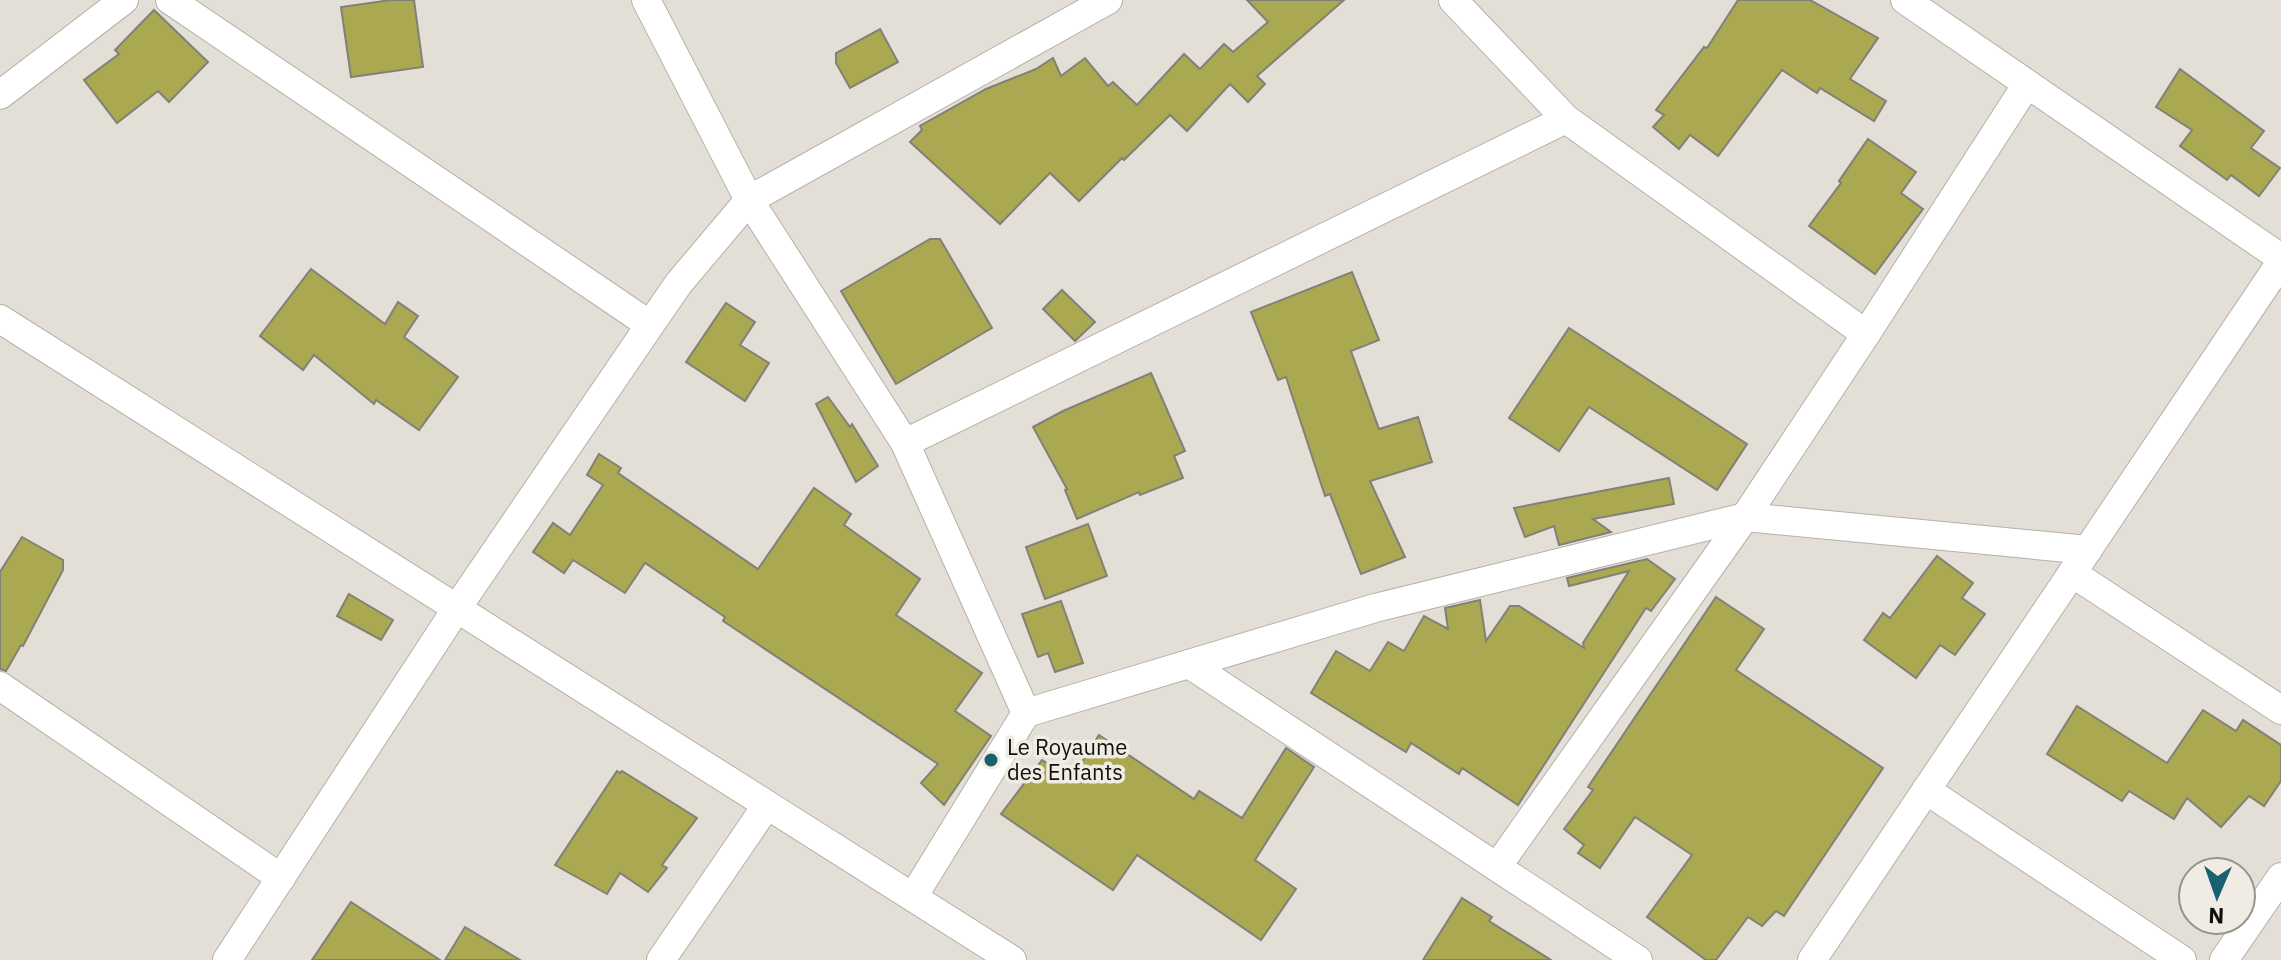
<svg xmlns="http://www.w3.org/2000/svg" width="2281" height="960" font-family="'IBM Plex Sans',sans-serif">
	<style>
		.building { fill: #aaa850; stroke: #818178; stroke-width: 2 }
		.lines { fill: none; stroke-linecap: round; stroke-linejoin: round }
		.street-casing { stroke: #b5b0a8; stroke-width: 30 }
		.street { stroke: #fff; stroke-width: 28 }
		.poi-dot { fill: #196070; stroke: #f1ece3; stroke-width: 3 }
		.labels { text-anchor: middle; stroke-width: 7; stroke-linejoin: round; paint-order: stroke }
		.poi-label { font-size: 22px; fill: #11100d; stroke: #f1ece3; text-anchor: start }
	</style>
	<rect width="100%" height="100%" fill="#e4dfd6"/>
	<g class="building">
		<polygon points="391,0 414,0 423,67 351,77 341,7"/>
		<polygon points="1247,0 1344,0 1257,76 1265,84 1248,102 1230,84 1187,131 1170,115 1124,160 1122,158 1079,201 1050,173 1000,224 910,142 922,130 920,126 986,89 1036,69 1053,58 1061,76 1085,58 1108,86 1113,82 1137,105 1184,54 1200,69 1224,44 1233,52 1268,22"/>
		<polygon points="1738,0 1810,0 1878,38 1850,79 1886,101 1874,121 1820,88 1817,93 1782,70 1718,156 1690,135 1679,149 1653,127 1664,115 1656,110 1704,47 1707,48"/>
		<polygon points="154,10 208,62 169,102 158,91 117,123 84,80 119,54 115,50"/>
		<polygon points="880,29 898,62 850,88 836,63 836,53"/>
		<polygon points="2180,69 2264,131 2251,148 2280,168 2259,196 2231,175 2227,180 2180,146 2192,130 2156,107"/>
		<polygon points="1868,139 1916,172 1901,193 1923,209 1875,274 1809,226 1841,183 1839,181"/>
		<polygon points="930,239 940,239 992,328 896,384 841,291"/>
		<polygon points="311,269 385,324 398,302 418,316 404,337 458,377 419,430 376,400 374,404 314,355 303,370 260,336"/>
		<polygon points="1352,272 1379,340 1351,351 1379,429 1418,417 1432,462 1370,481 1405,557 1361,574 1330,494 1325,496 1286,377 1278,380 1251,312"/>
		<polygon points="1062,290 1095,322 1075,341 1043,309"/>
		<polygon points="726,303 755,322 740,345 769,363 745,401 686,362"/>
		<polygon points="1569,328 1747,444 1717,490 1589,407 1559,451 1509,418"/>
		<polygon points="1151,373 1185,451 1174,456 1183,478 1140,495 1139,492 1077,519 1065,490 1067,489 1033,427 1063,411"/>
		<polygon points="828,397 850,427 852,424 878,466 856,482 816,404"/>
		<polygon points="599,454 621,468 618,473 758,569 814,488 851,514 844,525 920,579 896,615 982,673 955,711 991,736 944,805 921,783 938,764 723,621 725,617 645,563 625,593 573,560 564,573 533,552 553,523 570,535 603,485 587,475"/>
		<polygon points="1669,478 1674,504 1593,519 1611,532 1559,545 1554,526 1525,537 1514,508"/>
		<polygon points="1088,524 1107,576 1045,599 1026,547"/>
		<polygon points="22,537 63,560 63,570 23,646 21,645 6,671 0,669 0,572"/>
		<polygon points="1937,556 1973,583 1962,598 1985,614 1955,655 1940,645 1916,678 1864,640 1883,613 1890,618"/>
		<polygon points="1647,559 1675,579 1651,611 1646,608 1518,805 1462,768 1459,774 1411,743 1406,752 1311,693 1336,651 1370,671 1388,642 1404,651 1424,616 1448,629 1445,608 1480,600 1486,641 1510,606 1519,606 1584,648 1583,643 1629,571 1569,586 1567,578"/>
		<polygon points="349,594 393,620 381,640 337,616"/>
		<polygon points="1716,597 1764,629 1736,670 1883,768 1784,916 1776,911 1762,926 1748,917 1716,960 1706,960 1647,917 1692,855 1635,817 1600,868 1578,853 1584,845 1564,829 1593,790 1588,787"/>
		<polygon points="1061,601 1083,663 1055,672 1048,653 1038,657 1022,614"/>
		<polygon points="2077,706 2167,763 2203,710 2236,731 2243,720 2281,745 2281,781 2264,806 2249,796 2221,827 2187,798 2174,819 2129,791 2122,801 2047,754"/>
		<polygon points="1099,735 1194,799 1199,791 1242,818 1286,748 1314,767 1255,860 1296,889 1261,940 1137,855 1113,890 1001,814 1042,760 1071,779"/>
		<polygon points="617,771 620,773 622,771 697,818 662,865 667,868 648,892 620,873 607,894 555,865"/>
		<polygon points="1462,898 1492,917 1489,921 1551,960 1423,960"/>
		<polygon points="351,902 440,960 312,960"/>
		<polygon points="465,927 520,960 445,960"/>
	</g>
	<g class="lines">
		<defs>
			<g id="street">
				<polyline points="170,0 650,325"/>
				<polyline points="646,0 749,200 905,443 1026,713"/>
				<polyline points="1453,0 1566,119 1866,334"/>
				<polyline points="1905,0 2281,258"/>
				<polyline points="0,95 124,0"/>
				<polyline points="0,319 1012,960"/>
				<polyline points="905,443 1566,119"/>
				<polyline points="2072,573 2281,710"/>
				<polyline points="1189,664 1638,960"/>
				<polyline points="0,686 281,878"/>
				<polyline points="1926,790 2182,960"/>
				<polyline points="1497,867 1745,517 1866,334 2027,84"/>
				<polyline points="913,897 1026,713 1375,608 1745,517 2088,550"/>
				<polyline points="227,960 457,608 650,325 679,283 749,200 1108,0"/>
				<polyline points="661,960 767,805"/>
				<polyline points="1812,960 2281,262"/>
				<polyline points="2224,960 2281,877"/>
			</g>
		</defs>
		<use href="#street" class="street-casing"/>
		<use href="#street" class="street"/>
	</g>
	<circle class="poi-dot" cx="991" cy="760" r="8"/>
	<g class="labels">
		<g class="poi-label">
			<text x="1007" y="755">Le Royaume<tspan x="1007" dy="25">des Enfants</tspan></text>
		</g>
	</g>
	<g transform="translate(2217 896) rotate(182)"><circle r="38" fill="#f1ece3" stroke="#97948d" stroke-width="2"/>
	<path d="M0-6L14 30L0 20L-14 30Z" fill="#196070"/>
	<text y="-12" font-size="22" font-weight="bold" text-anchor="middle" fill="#11100d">N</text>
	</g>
</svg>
